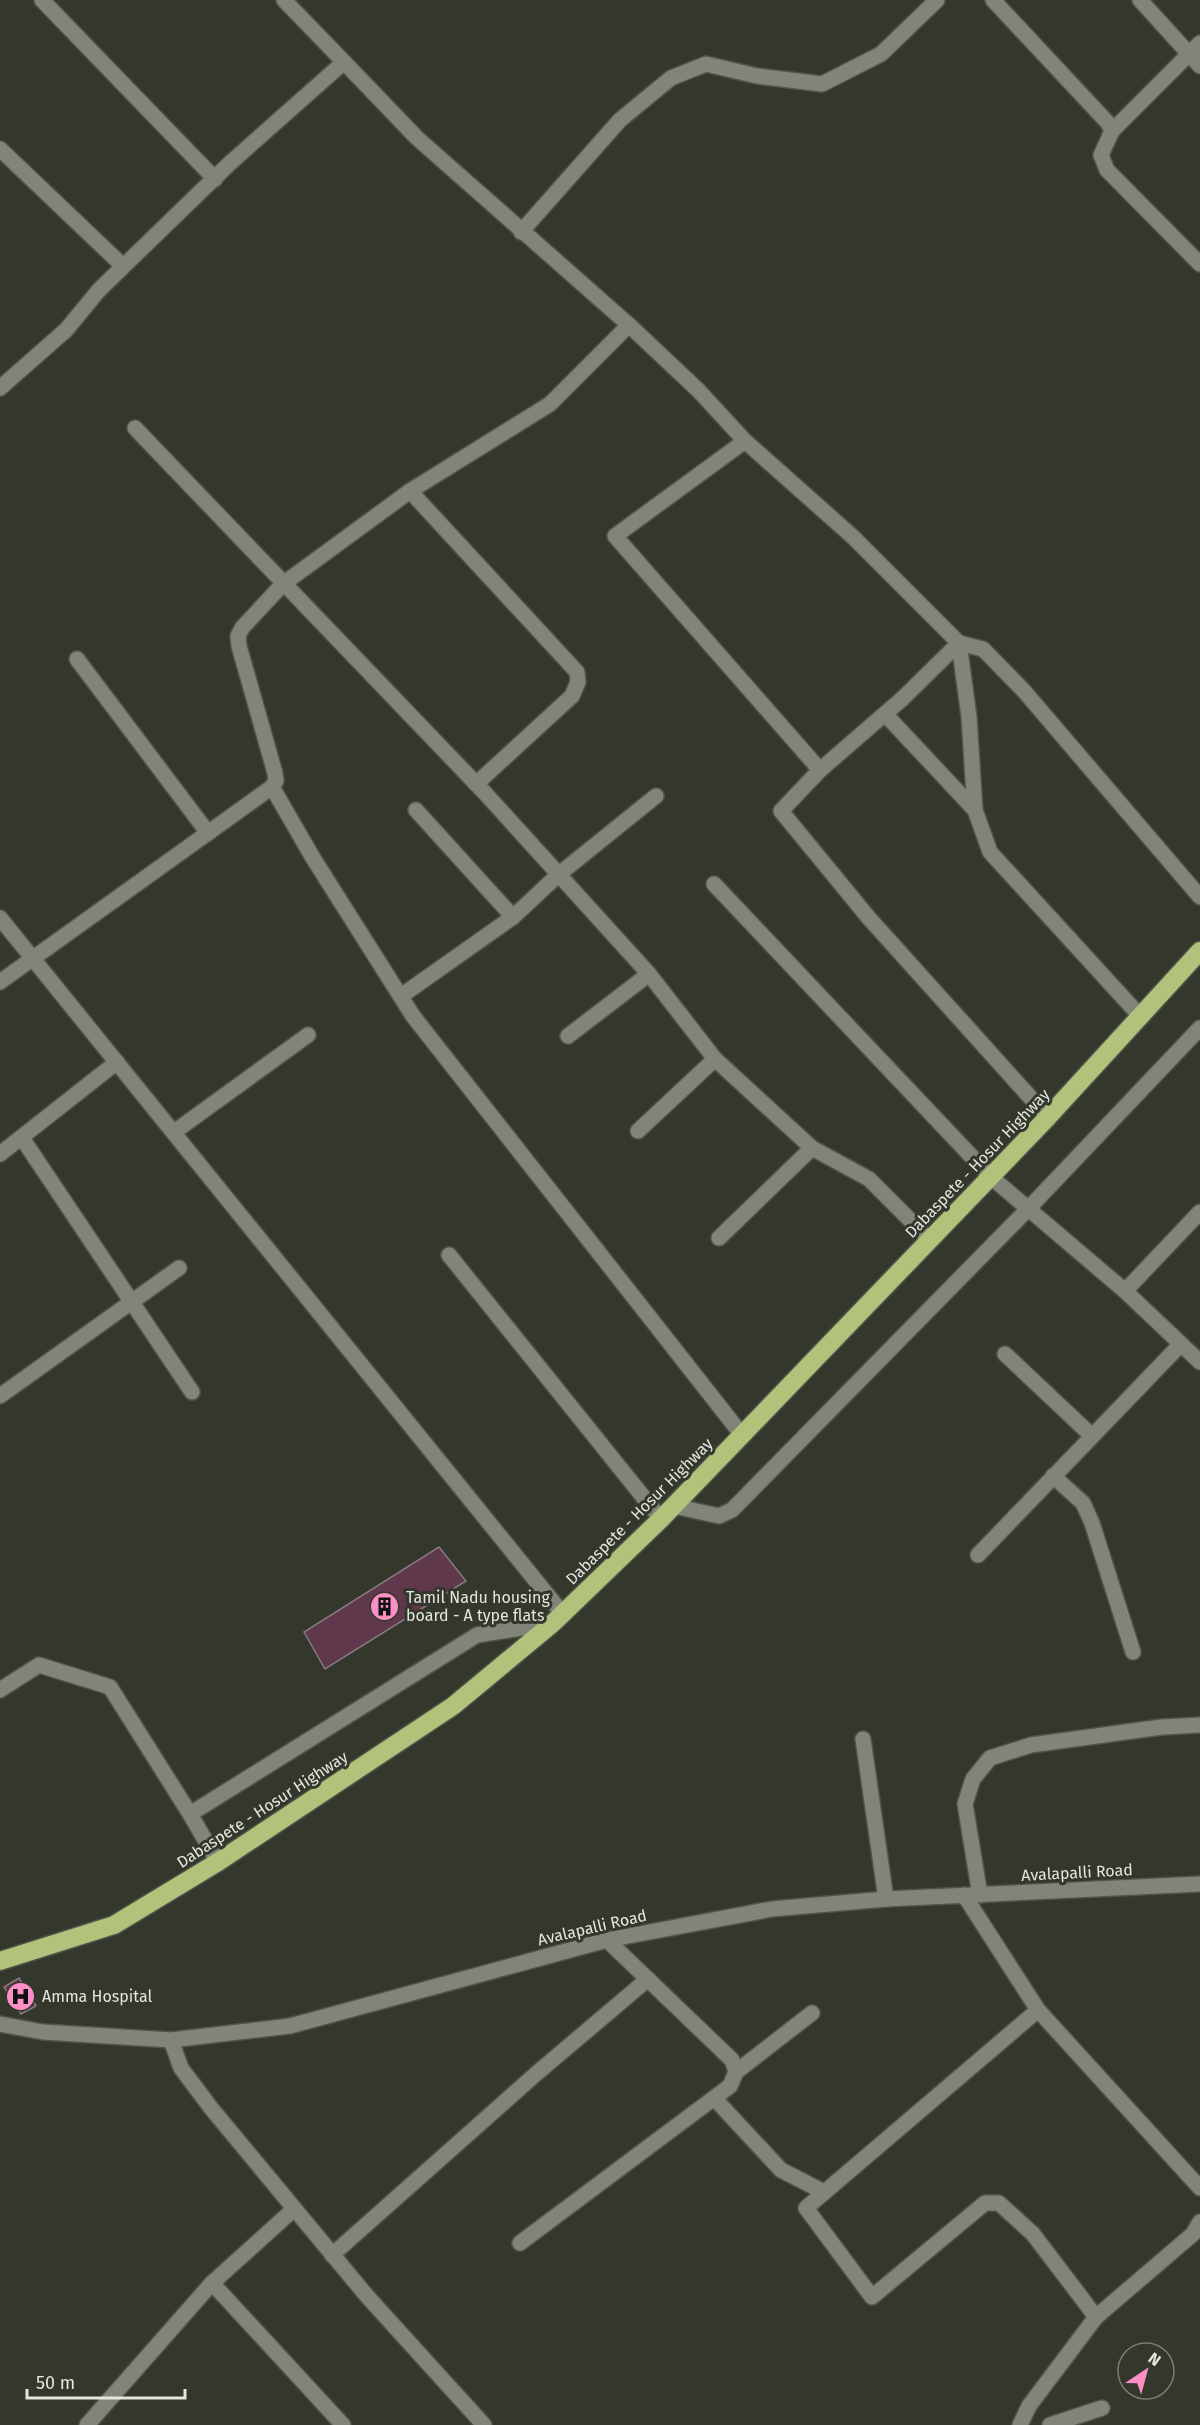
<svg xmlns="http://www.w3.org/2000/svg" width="1200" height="2425" font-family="'Fira Sans',sans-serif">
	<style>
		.building { fill: #60384c; stroke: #877980; stroke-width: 1.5 }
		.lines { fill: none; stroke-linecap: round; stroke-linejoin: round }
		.minor-casing { stroke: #505349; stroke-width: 18 }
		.highway-casing { stroke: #505349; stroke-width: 21 }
		.minor { stroke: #818478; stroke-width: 15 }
		.highway { stroke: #b1c27a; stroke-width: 18 }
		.labels { text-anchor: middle; stroke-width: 6; stroke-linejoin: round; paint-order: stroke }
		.street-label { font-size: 16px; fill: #e4e6df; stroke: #34372c }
		.poi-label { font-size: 16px; fill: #e4e6df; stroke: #34372c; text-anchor: start }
	</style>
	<rect width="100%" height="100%" fill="#34372c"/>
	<g class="building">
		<polygon points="439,1547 466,1581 325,1669 304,1632"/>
		<polygon points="19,1978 36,2006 21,2014 4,1987"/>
	</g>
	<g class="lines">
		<defs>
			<g id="minor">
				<polyline points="42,0 215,179"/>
				<polyline points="993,0 1108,123 1112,131 1101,155 1107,170 1200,264"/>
				<polyline points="1140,0 1200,66"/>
				<polyline points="344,62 417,138 629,325 699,391 745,441 853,537 959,643 969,717 975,810 990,852 1141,1017"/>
				<polyline points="1112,131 1200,43"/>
				<polyline points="0,149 123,266"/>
				<polyline points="521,232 620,120 671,78 706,64 757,76 822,84 881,54 937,0"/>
				<polyline points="0,388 66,330 99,290 229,164 344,62 284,0"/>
				<polyline points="135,428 484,792 649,974 715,1059 638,1131"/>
				<polyline points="745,441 615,536 820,770 781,811 868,917 1048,1117"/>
				<polyline points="410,491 577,672 578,682 572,696 476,784"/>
				<polyline points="77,659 208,833"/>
				<polyline points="885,714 975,810"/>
				<polyline points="820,770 902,699 959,643 983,649 1024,691 1200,897"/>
				<polyline points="272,787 313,858 413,1016 742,1435"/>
				<polyline points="416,810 513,917"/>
				<polyline points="714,884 991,1177 1125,1291 1200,1362"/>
				<polyline points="0,918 562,1613"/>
				<polyline points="0,982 272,787 276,781 275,773 239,646 238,636 242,628 283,584 410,491 550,404 629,325"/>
				<polyline points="401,996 513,917 558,875 656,796"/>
				<polyline points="568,1036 649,974"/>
				<polyline points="715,1059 812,1148 869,1179 930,1240"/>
				<polyline points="174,1132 308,1035"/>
				<polyline points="22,1138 192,1392"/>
				<polyline points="0,1154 117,1062"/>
				<polyline points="719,1238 812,1148"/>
				<polyline points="449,1255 661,1519"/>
				<polyline points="1125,1291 1200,1212"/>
				<polyline points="1005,1354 1092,1436"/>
				<polyline points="0,1396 179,1268"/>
				<polyline points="1053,1476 1083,1503 1092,1523 1133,1652"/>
				<polyline points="674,1506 719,1516 732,1510 1028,1209 1200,1028"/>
				<polyline points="978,1555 1181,1344"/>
				<polyline points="0,1690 39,1665 110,1687 190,1814"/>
				<polyline points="863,1739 886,1899"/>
				<polyline points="218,1862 190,1814 477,1635 553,1623"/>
				<polyline points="964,1895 1038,2010"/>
				<polyline points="980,1895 965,1804 973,1779 990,1758 1031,1745 1162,1727 1200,1725"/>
				<polyline points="0,2024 43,2032 171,2040 290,2026 607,1940 772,1909 886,1899 1200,1884"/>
				<polyline points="171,2040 181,2068 211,2108 366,2295 484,2425"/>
				<polyline points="736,2072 812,2013"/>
				<polyline points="714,2098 781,2170 824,2192"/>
				<polyline points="520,2243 730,2086 736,2072 732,2060 607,1940"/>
				<polyline points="332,2255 537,2073 648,1979"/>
				<polyline points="212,2283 343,2425"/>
				<polyline points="1096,2317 1193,2234 1200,2222"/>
				<polyline points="87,2425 212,2283 294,2209"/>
				<polyline points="1020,2425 1029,2406 1096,2317 1033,2234 999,2203 985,2203 872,2297 806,2208 1038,2010 1200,2188"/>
				<polyline points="1050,2425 1102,2408"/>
			</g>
			<polyline id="highway" points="0,1961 114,1925 218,1862 453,1706 553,1623 661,1519 742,1435 1048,1117 1200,951"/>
		</defs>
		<use href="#minor" class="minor-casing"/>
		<use href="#highway" class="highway-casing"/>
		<use href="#minor" class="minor"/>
		<use href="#highway" class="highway"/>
	</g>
	<defs>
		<symbol id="building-disc" viewBox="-11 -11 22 22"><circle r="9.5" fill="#fb8fc6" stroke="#34372c"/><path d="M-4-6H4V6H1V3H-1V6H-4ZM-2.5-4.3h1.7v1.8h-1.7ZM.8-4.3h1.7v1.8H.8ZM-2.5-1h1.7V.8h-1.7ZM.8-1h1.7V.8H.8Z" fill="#111"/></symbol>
		<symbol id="hospital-disc" viewBox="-11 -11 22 22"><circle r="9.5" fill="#fb8fc6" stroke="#34372c"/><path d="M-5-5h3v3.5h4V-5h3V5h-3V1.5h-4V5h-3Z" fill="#111"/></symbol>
	</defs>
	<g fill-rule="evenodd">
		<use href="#building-disc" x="368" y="1590" width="33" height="33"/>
		<use href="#hospital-disc" x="4" y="1980" width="33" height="33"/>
	</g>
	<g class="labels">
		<g class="street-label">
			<text transform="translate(977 1163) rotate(-46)" y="6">Dabaspete - Hosur Highway</text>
			<text transform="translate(639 1511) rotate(-45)" y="6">Dabaspete - Hosur Highway</text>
			<text transform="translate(262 1809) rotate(-33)" y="6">Dabaspete - Hosur Highway</text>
			<text transform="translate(1077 1872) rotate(-3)" y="6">Avalapalli Road</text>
			<text transform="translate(592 1927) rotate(-13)" y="6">Avalapalli Road</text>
		</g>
		<g class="poi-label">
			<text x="406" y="1603">Tamil Nadu housing<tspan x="406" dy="18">board - A type flats</tspan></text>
			<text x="42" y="2002">Amma Hospital</text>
		</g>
	</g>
	<g transform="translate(1146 2371) rotate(36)"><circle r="28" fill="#34372c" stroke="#7a7d74" stroke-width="1.5"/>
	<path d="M0-4.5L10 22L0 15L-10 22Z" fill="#fb8fc6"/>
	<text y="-9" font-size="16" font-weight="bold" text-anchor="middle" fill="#e4e6df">N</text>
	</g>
	<path d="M27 2389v9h158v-9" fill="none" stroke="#e4e6df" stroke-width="3"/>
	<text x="36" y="2389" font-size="18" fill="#e4e6df" stroke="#34372c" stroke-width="4.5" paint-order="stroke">50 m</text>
</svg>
